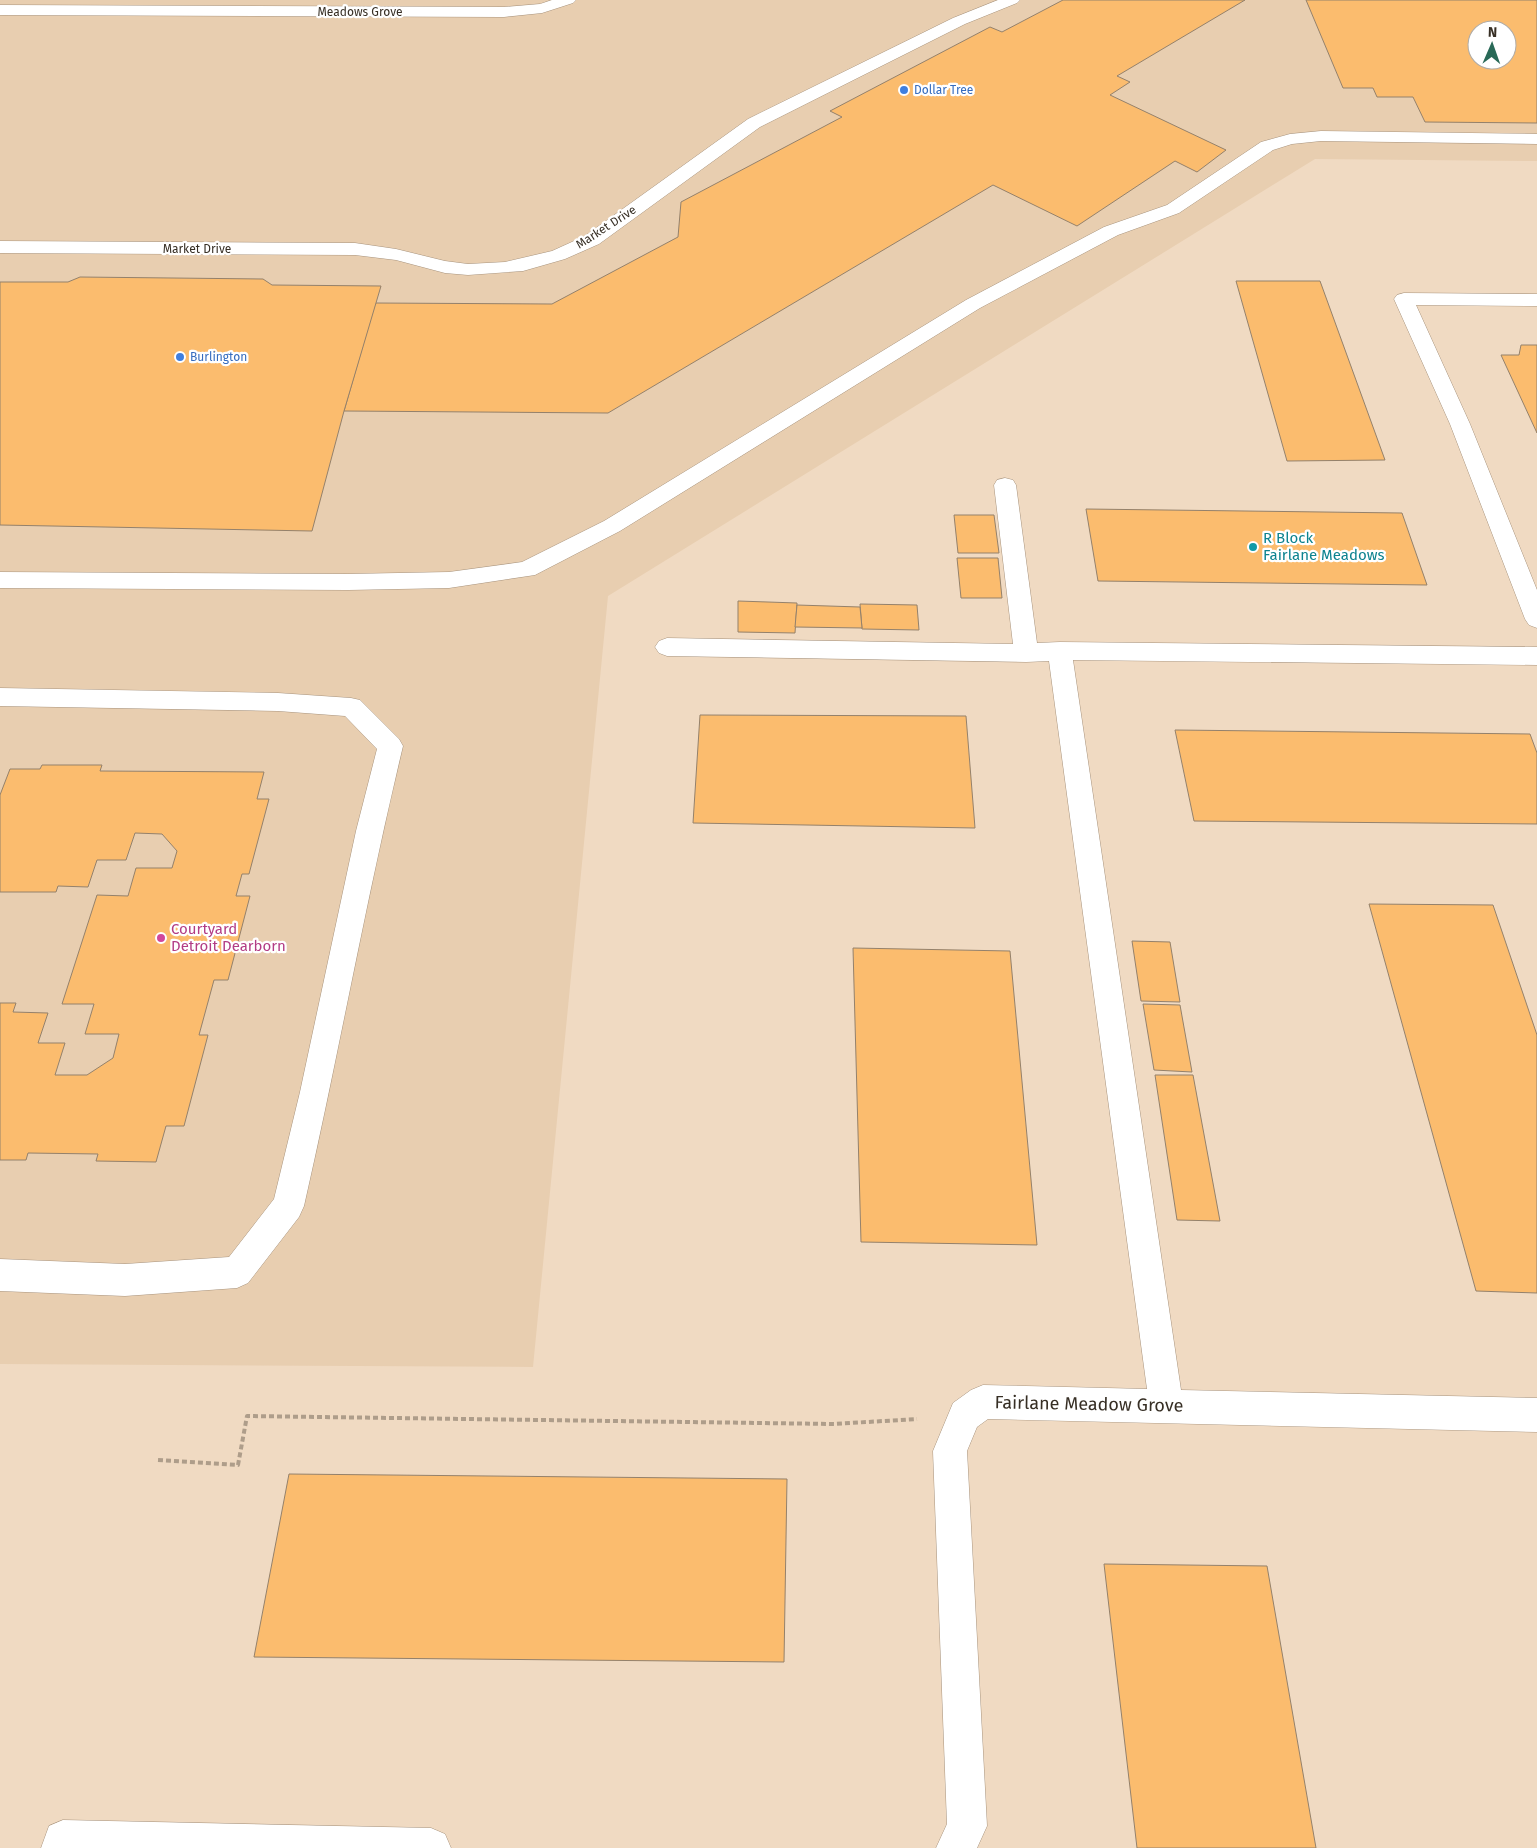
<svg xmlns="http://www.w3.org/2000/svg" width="1537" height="1848" font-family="'Fira Sans',sans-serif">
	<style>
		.built { fill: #e8ceb0; fill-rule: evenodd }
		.building { fill: #fbbc6e; stroke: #94816b; fill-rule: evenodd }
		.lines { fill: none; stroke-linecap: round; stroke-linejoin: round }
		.minor-casing { stroke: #a8947e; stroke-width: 1 }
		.path { stroke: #ae9d8a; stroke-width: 4; stroke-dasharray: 5 3; stroke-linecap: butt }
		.minor { fill: #fff; fill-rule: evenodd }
		.shop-dot { fill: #3f7fe0; stroke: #fff; stroke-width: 2 }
		.culture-dot { fill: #0f9aa8; stroke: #fff; stroke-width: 2 }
		.hotel-dot { fill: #d1479c; stroke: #fff; stroke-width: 2 }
		.labels { text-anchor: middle; stroke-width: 4.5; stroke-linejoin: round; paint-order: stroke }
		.far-street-label { font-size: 12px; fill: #372f25; stroke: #fff }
		.far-shop-label { font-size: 12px; fill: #366cbe; stroke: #fff; text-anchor: start }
		.culture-label { font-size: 15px; fill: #0d838f; stroke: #fff; text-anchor: start }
		.hotel-label { font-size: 15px; fill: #b23c85; stroke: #fff; text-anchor: start }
		.near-street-label { font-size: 18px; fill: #372f25; stroke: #fff }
	</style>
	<rect width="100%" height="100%" fill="#f0dac2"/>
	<path class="built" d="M0,0h1537v161l-222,-2 -707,437 -75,771 -533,-3zM1477,30h30v30h-30z"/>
	<g class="building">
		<polygon points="1063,0 1245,0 1117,76 1130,82 1110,95 1226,150 1197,172 1175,161 1077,226 993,185 608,413 344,411 375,303 552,304 678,237 681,202 842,117 830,111 990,27 1002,32"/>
		<path d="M1306,0h231v123l-112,-1 -12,-25h-36l-4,-9h-30zM1477,30h30v30h-30z"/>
		<polygon points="80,277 263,279 272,285 381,286 344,411 312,531 0,525 0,282 68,282"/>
		<polygon points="1236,281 1320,281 1385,460 1287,461"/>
		<polygon points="1521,345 1537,345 1537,433 1501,355 1519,355"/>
		<polygon points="1086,509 1402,513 1427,585 1098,581"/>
		<polygon points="954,515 994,515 999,553 958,553"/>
		<polygon points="957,558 998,558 1002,598 961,598"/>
		<polygon points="738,601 797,603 795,633 738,632"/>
		<polygon points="860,604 917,605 919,630 862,629"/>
		<polygon points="797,605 860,607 862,628 795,627"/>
		<polygon points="700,715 966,716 975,828 693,823"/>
		<polygon points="1175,730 1530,734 1537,753 1537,824 1194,821"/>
		<polygon points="42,765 102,765 100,771 264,772 257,799 269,799 249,874 242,874 236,896 250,896 228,980 214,980 199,1035 208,1035 184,1126 166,1126 156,1162 96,1161 98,1154 28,1153 26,1160 0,1160 0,1003 16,1003 13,1012 48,1013 38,1043 65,1043 55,1075 87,1075 113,1058 119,1034 85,1034 94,1004 62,1004 97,895 128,896 136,868 172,868 177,851 162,834 135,833 126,860 97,860 88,887 58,886 56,892 0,892 0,795 10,769 40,769"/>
		<polygon points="1369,904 1493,905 1537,1035 1537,1293 1476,1291"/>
		<polygon points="1132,941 1170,942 1180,1002 1141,1001"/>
		<polygon points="853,948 1010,951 1037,1245 861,1242"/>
		<polygon points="1143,1004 1180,1005 1192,1072 1154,1070"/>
		<polygon points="1155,1075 1193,1075 1220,1221 1177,1220"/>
		<polygon points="289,1474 787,1479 784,1662 254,1657"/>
		<polygon points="1104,1564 1267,1566 1316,1848 1137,1848"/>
	</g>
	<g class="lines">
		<defs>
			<g id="minor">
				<polygon points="552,0 576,0 573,3 542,13 504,17 0,15 0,5 504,7 540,4"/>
				<polygon points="998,0 1020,0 1017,3 965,24 760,127 599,244 565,259 523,271 468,275 445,273 396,260 355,255 0,253 0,241 355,243 396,249 445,261 468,264 505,262 552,251 585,236 748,119 953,18"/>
				<polygon points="1321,131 1537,134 1537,144 1321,141 1292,144 1273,150 1179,213 1118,235 980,308 620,531 535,575 449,588 348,590 0,588 0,572 348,574 449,572 522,562 604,521 966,300 1104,227 1167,205 1261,142 1290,134"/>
				<polygon points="1404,293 1537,294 1537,306 1416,305 1470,424 1537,590 1537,628 1529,625 1525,619 1450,424 1394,299 1397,295"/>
				<polygon points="1005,478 1013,480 1016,485 1037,643 1060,642 1537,647 1537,665 1073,660 1181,1390 1537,1398 1537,1432 988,1419 977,1427 967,1451 987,1826 977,1848 936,1848 947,1824 933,1451 953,1403 971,1390 983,1385 1147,1389 1049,661 1026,662 667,656 659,653 655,647 659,641 667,638 1013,644 994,485 997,480"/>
				<path d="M0,688l278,5 73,5 9,2 39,39 4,7c-37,153 -64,307 -99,460l-5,11 -51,66 -11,5 -112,8 -125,-5v-32l125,5 104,-7 45,-58 26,-107 56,-261 21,-82 -32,-33 -67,-5 -278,-5z"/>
				<polygon points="63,1820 431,1828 445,1834 451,1848 41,1848 49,1826"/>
			</g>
		</defs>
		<use href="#minor" class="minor-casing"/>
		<polyline class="path" points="158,1460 238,1465 247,1416 834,1424 917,1419"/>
		<use href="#minor" class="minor"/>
	</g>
	<g class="shop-dot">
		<circle cx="904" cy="90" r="5"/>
		<circle cx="180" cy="357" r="5"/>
	</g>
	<circle class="culture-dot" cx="1253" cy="547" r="5"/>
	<circle class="hotel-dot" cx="161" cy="938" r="5"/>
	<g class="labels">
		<g class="far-street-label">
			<text x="360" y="16">Meadows Grove</text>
			<text transform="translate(606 227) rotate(-33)" y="4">Market Drive</text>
			<text x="197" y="253">Market Drive</text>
		</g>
		<g class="far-shop-label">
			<text x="914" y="94">Dollar Tree</text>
			<text x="190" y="361">Burlington</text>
		</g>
		<g class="culture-label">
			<text x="1263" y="543">R Block<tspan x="1263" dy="17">Fairlane Meadows</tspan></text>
		</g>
		<g class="hotel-label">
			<text x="171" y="934">Courtyard<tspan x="171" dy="17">Detroit Dearborn</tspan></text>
		</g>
		<g class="near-street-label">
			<text transform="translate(1089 1404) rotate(1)" y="6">Fairlane Meadow Grove</text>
		</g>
	</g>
	<g transform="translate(1492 45) rotate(2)"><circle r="24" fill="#ffffff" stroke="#afaca8"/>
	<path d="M0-4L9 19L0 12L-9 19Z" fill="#296957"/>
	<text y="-8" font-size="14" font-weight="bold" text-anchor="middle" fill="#372f25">N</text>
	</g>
</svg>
